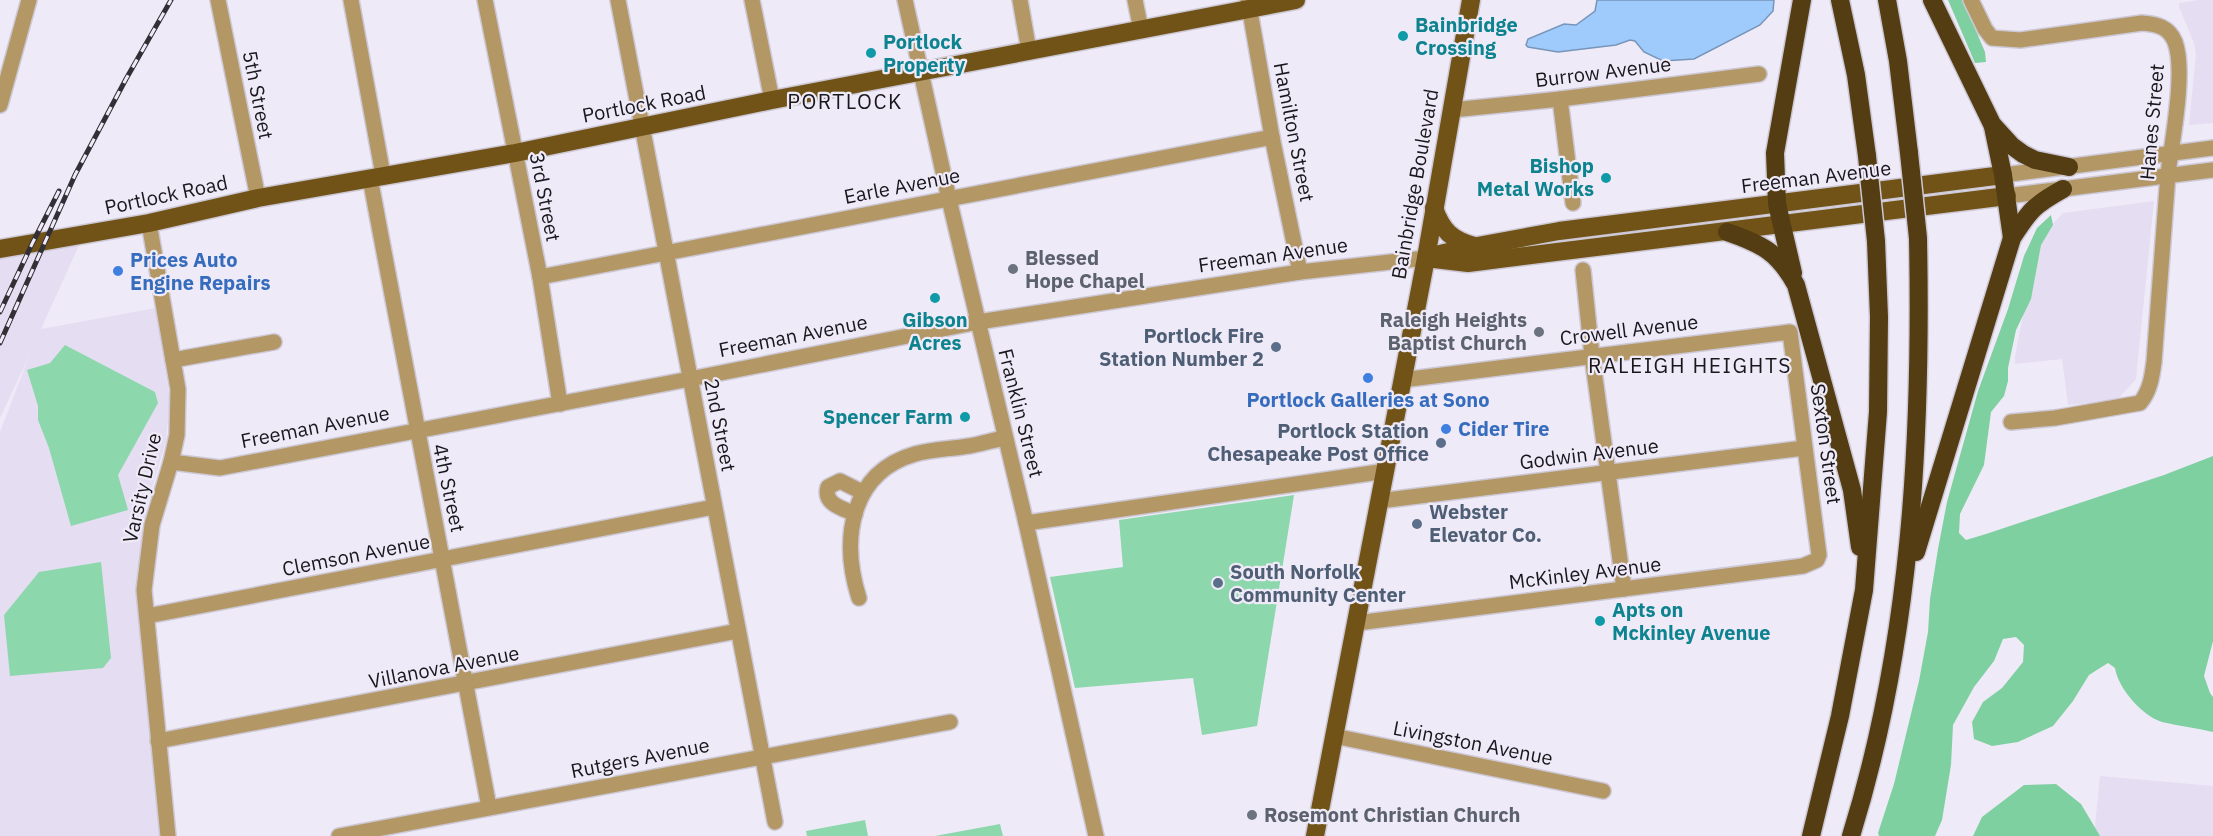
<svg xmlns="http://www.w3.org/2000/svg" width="2213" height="836" font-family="'IBM Plex Sans',sans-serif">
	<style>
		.built { fill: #e5ddf2 }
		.green { fill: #8cd7ab }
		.forest { fill: #7fd0a1 }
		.water { fill: #9fcbfc; stroke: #7795b9; stroke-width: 1.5 }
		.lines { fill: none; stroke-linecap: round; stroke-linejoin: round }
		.minor-casing { stroke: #cdc8d5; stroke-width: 18 }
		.major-casing { stroke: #cdc8d5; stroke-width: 21 }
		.highway-casing { stroke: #cdc8d5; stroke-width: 21 }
		.minor { stroke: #b39765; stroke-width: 15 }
		.major { stroke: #715317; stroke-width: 18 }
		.highway { stroke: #543d12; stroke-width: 18 }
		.rail-casing { stroke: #322f35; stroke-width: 5 }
		.rail { stroke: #efeaf8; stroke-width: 3; stroke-dasharray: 9; stroke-linecap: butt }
		.highway-bridge-casing { stroke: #cdc8d5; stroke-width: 21; stroke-linecap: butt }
		.highway-bridge { stroke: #543d12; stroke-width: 18 }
		.culture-dot { fill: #0f9aa8; stroke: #efeaf8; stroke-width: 2 }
		.worship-dot { fill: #6b7280; stroke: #efeaf8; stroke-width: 2 }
		.shop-dot { fill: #3f7fe0; stroke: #efeaf8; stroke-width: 2 }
		.service-dot { fill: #5c6f8a; stroke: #efeaf8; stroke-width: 2 }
		.labels { text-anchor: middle; stroke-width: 4.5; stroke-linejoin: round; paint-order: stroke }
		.culture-label { font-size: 20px; font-weight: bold; fill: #0d838f; stroke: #efeaf8; text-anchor: start }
		.street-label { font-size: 20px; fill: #19171c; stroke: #efeaf8 }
		.worship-label { font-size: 20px; font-weight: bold; fill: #5b616d; stroke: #efeaf8; text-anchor: start }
		.shop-label { font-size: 20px; font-weight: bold; fill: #366cbe; stroke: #efeaf8; text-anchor: start }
		.service-label { font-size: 20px; font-weight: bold; fill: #4e5e75; stroke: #efeaf8; text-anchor: end }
		.neighbourhood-label { font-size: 21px; letter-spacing: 1.5px; fill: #19171c; stroke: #efeaf8 }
	</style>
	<rect width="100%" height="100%" fill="#efeaf8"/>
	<g class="built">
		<polygon points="2199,0 2213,0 2213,123 2189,125 2196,54 2194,43 2179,7 2179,3"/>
		<polygon points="2154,201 2136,379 2116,401 2068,405 2062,359 2015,364 2015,357 2023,315 2033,245 2063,213"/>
		<polygon points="79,245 41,329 156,308 170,400 166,441 146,509 137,578 161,836 0,836 0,432 30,354 0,418 0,259"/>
		<polygon points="2100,776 2213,786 2213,836 2094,836"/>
	</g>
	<g class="green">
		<polygon points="65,345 155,392 158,403 118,475 128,510 71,526 49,448 38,420 38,406 27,370 50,363"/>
		<polygon points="1294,495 1257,726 1202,735 1193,678 1075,688 1050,577 1123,567 1119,520"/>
		<polygon points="101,562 111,658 103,668 10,676 4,615 39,572"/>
		<polygon points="865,820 868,836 807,836 806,831"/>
		<polygon points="1000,824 1003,836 935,836"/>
	</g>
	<g class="forest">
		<polygon points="1948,0 1963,0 1985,52 1986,62 1975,63"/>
		<path d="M2051,215l2,10 -12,20 -10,54 -15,31 -8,38v13l-4,15 -13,16 -7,53 -24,49 -1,19 7,7 20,-6 178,-59 49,-19v185l-9,35 6,17 3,4v35c-17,-4 -34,-6 -51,-10 -20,-6 -44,-34 -47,-54l-7,-5 -19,12 -16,26 -20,25 -35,16 -26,4 -18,-7 -2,-17 11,-20 19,-14 21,-26 1,-17 -8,-8 -13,2 -9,22 -20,26 -21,38 -2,40 -9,55 -7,16h-56l-1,-3 16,-49 25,-103 9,-49 2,-33 8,-50 9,-47 31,-111 30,-82 16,-53 13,-28z"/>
		<polygon points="2056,784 2081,804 2100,836 1973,836 1982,817 2024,785"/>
	</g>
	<polygon class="water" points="1597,0 1774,0 1773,11 1760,25 1694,59 1663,61 1644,52 1635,41 1630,40 1616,45 1558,52 1528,47 1526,45 1528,39 1564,24 1576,25 1595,11"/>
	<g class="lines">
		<defs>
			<g id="minor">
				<polyline points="218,0 258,198"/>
				<polyline points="351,0 383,175"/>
				<polyline points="485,0 540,277 560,404"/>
				<polyline points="618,0 775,822"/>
				<polyline points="752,0 772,100"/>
				<polyline points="905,0 949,199 1026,523 1096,836"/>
				<polyline points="1020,0 1029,51"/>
				<polyline points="1135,0 1141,30"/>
				<polyline points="1248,0 1272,137 1300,272"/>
				<path d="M1971,0l14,29 7,9 28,2 122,-17c15,1 27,4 33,19 11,29 -3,99 -7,132 -5,63 -9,125 -14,188 -2,15 -4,29 -14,41l-85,15 -44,4"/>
				<polyline points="1560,99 1573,203"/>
				<polyline points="0,105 29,0"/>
				<polyline points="1452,110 1560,99 1759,74"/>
				<polyline points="2003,175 2213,148"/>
				<polyline points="370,178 489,807"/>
				<polyline points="2007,196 2213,170"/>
				<polyline points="149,223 178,389 177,435 171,462 152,525 144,590 168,836"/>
				<polyline points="1583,270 1592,356 1624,589"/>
				<polyline points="540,277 1272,137"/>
				<polyline points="173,360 274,342"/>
				<polyline points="171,462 220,468 690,379 978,322 1300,272 1426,258"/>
				<polyline points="1379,501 1804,448"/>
				<path d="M855,514c-13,-6 -32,-10 -27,-27l12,-6 22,11"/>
				<polyline points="1026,523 1386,471"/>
				<path d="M859,598c-18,-57 -10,-125 56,-144 17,-5 36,-5 54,-8 12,-2 24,-6 36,-8"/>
				<polyline points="147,616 714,507"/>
				<polyline points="1357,623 1803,566 1817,560 1819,555 1790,332 1402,380"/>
				<polyline points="1334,736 1603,791"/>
				<polyline points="158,741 738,631"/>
				<polyline points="339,836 950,722"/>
			</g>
			<g id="major">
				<path d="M1434,208c8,23 18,32 40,38"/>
				<polyline points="0,249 149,223 258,198 515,153 772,100 1296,0"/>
				<polyline points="1436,255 1461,249 1559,231 2003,175"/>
				<polyline points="1426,258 1468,263 2007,196"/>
				<polyline points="1315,836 1426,258 1471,0"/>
			</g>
			<g id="highway">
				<polyline points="1840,0 1856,75 1867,156"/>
				<polyline points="1887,0 1898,61 1909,153"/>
				<polyline points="1932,0 1992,124 2012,146 2023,154 2035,160 2069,167"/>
				<polyline points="1993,127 2003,175 2012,238"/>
				<path d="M1727,232c35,12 51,20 69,53l56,205 8,57"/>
				<polyline points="1793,273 1777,204 1775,153 1802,0"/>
				<path d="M1916,552l96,-314c18,-28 22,-33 51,-49"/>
				<polyline points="1811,836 1840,716 1864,590 1878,412 1879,317 1876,241"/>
				<path d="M1851,836c60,-193 71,-396 67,-598"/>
			</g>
		</defs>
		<use href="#minor" class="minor-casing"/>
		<use href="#major" class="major-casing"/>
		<use href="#highway" class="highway-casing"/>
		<use href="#minor" class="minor"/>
		<use href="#major" class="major"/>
		<use href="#highway" class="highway"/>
		<defs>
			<g id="rail">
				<polyline points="0,312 32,244 59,191"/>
				<polyline points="0,343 75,175 126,79 171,0"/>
			</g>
		</defs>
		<use href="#rail" class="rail-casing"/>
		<use href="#rail" class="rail"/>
		<defs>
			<g id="highway-bridge">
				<polyline points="1909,153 1918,238"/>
				<polyline points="1867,156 1876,241"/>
			</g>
		</defs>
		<use href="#highway-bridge" class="highway-bridge-casing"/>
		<use href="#highway-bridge" class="highway-bridge"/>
	</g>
	<g class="culture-dot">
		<circle cx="1403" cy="36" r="6"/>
		<circle cx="871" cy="53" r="6"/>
		<circle cx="1606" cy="178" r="6"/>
		<circle cx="935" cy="298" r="6"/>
		<circle cx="965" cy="417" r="6"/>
		<circle cx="1600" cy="621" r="6"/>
	</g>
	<g class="worship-dot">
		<circle cx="1013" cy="269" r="6"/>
		<circle cx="1539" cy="332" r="6"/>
		<circle cx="1252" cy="815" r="6"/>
	</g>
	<g class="shop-dot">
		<circle cx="118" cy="271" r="6"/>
		<circle cx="1368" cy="378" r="6"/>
		<circle cx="1446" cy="429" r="6"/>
	</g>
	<g class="service-dot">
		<circle cx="1276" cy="347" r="6"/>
		<circle cx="1441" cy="443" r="6"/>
		<circle cx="1417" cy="524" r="6"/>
		<circle cx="1218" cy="583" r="6"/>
	</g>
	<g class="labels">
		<g class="culture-label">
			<text x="1415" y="32">Bainbridge<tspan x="1415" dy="23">Crossing</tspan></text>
			<text x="883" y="49">Portlock<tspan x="883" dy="23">Property</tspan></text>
			<text x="1594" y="173" text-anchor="end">Bishop<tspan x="1594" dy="23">Metal Works</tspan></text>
			<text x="935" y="327" text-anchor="middle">Gibson<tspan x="935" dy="23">Acres</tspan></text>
			<text x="953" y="424" text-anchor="end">Spencer Farm</text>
			<text x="1612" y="617">Apts on<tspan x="1612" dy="23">Mckinley Avenue</tspan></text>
		</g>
		<g class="street-label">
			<text transform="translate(1603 72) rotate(-7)" y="7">Burrow Avenue</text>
			<text transform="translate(258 95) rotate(79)" y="7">5th Street</text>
			<text transform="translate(644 104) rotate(-11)" y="7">Portlock Road</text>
			<text transform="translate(2152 122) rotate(-85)" y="7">Hanes Street</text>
			<text transform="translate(1294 132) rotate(79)" y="7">Hamilton Street</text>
			<text transform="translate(1816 177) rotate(-7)" y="7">Freeman Avenue</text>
			<text transform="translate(1415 184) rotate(-80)" y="7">Bainbridge Boulevard</text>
			<text transform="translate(902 186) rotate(-11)" y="7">Earle Avenue</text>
			<text transform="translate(166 195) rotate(-12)" y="7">Portlock Road</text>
			<text transform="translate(545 197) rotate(79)" y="7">3rd Street</text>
			<text transform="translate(1273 255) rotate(-8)" y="7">Freeman Avenue</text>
			<text transform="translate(1629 330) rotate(-7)" y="7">Crowell Avenue</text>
			<text transform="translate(793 336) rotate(-11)" y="7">Freeman Avenue</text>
			<text transform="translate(1021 413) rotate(76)" y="7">Franklin Street</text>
			<text transform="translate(720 425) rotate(79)" y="7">2nd Street</text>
			<text transform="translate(315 427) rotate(-11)" y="7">Freeman Avenue</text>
			<text transform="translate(1826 444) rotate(82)" y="7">Sexton Street</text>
			<text transform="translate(1589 454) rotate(-7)" y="7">Godwin Avenue</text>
			<text transform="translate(142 488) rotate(-77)" y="7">Varsity Drive</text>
			<text transform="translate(449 488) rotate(78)" y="7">4th Street</text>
			<text transform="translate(356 555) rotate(-11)" y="7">Clemson Avenue</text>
			<text transform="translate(1585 573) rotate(-7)" y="7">McKinley Avenue</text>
			<text transform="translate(444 667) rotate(-11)" y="7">Villanova Avenue</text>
			<text transform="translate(1473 743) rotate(11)" y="7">Livingston Avenue</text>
			<text transform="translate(640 758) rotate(-11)" y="7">Rutgers Avenue</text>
		</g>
		<g class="worship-label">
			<text x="1025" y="265">Blessed<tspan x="1025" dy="23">Hope Chapel</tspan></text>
			<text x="1527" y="327" text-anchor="end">Raleigh Heights<tspan x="1527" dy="23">Baptist Church</tspan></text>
			<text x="1264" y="822">Rosemont Christian Church</text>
		</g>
		<g class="shop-label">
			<text x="130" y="267">Prices Auto<tspan x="130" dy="23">Engine Repairs</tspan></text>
			<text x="1368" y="407" text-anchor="middle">Portlock Galleries at Sono</text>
			<text x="1458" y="436">Cider Tire</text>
		</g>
		<g class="service-label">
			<text x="1264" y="343">Portlock Fire<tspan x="1264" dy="23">Station Number 2</tspan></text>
			<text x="1429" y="438">Portlock Station<tspan x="1429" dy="23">Chesapeake Post Office</tspan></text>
			<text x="1429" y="519" text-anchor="start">Webster<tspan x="1429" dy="23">Elevator Co.</tspan></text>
			<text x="1230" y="579" text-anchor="start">South Norfolk<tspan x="1230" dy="23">Community Center</tspan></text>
		</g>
		<g class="neighbourhood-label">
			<text x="845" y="109">PORTLOCK</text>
			<text x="1690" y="373">RALEIGH HEIGHTS</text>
		</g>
	</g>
</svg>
